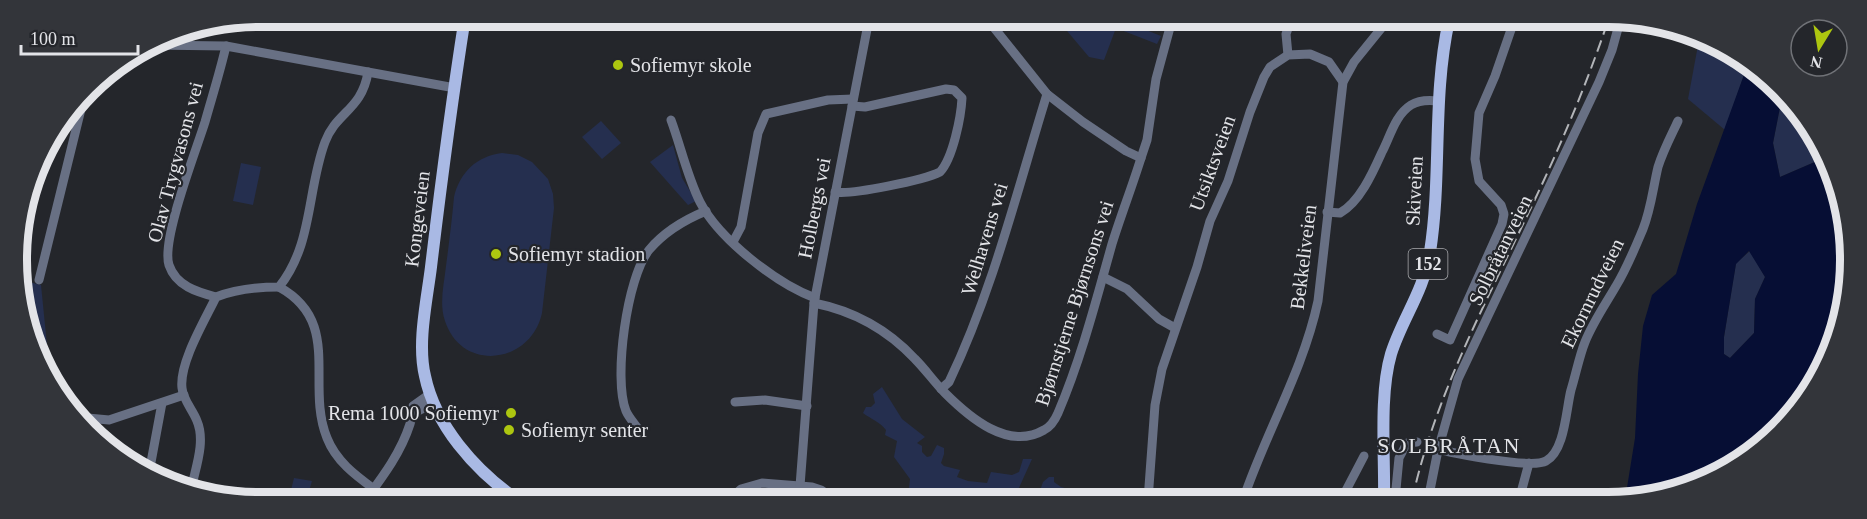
<svg xmlns="http://www.w3.org/2000/svg" width="1867" height="519" font-family="Georgia,serif">
	<style>
		.green { fill: #252f4f }
		.water { fill: #060e34; fill-rule: evenodd }
		.lines { fill: none; stroke-linecap: round; stroke-linejoin: round }
		.minor { stroke: #687084; stroke-width: 9 }
		.major { stroke: #a9b9e4; stroke-width: 12 }
		.rail { stroke: #b3b5b9; stroke-width: 2; stroke-dasharray: 12 6; stroke-linecap: butt }
		.poi-dot { fill: #adc610; stroke: #24262b; stroke-width: 2 }
		.labels { text-anchor: middle; stroke-width: 4.5; stroke-linejoin: round; paint-order: stroke }
		.shield { fill: #24262b; stroke: #aaabaf; stroke-width: 1.5 }
		.shield-label { font-size: 18px; font-weight: bold; fill: #e3e4e8 }
		.poi-label { font-size: 20px; fill: #e3e4e8; stroke: #24262b; text-anchor: start }
		.street-label { font-size: 20px; fill: #e3e4e8; stroke: #24262b }
		.quarter-label { font-size: 22px; letter-spacing: 1.5px; fill: #e3e4e8; stroke: #24262b }
		.rim { fill: none; stroke: #e3e4e8; stroke-width: 8 }
	</style>
	<rect width="100%" height="100%" fill="#24262b"/>
	<g class="green">
		<polygon points="1057,19 1119,19 1161,36 1157,44 1116,28 1104,60 1089,57"/>
		<polygon points="1699,40 1742,57 1745,72 1725,130 1688,99"/>
		<polygon points="1782,97 1809,124 1824,158 1780,177 1773,143"/>
		<polygon points="601,121 621,143 602,159 582,137"/>
		<polygon points="673,145 682,178 696,201 688,205 650,162"/>
		<path d="M502,153l16,2 14,7 16,17 5,15 1,14 -12,105c-11,51 -80,60 -97,8 -6,-17 -1,-37 1,-55 3,-23 6,-46 8,-69 6,-25 23,-41 48,-44z"/>
		<polygon points="241,163 261,167 253,205 233,201"/>
		<polygon points="1750,251 1765,277 1755,299 1754,333 1730,358 1724,354 1724,337 1736,263"/>
		<polygon points="21,280 41,285 50,375 25,323"/>
		<path d="M882,387l20,32 23,18 -8,6 5,3v6l5,5 4,-1 6,-11 7,3v6l-3,9 3,3 16,4 -3,7 11,4 19,2 4,-11 21,3 7,-3 4,-13h9l-18,40h-100l-1,-6 -4,-5 1,-9 -16,-22 3,-16 -12,-6 1,-5c-6,-8 -15,-11 -23,-17l3,-6h5l4,-4 -2,-9z"/>
		<polygon points="1049,477 1054,477 1054,482 1061,487 1099,497 1099,499 1037,499 1043,482"/>
		<polygon points="294,478 312,481 307,498 289,498"/>
	</g>
	<path class="water" d="M1742,57l40,40 -9,46 7,34 44,-19 22,54v95l-28,74 -50,61 -53,36 -76,22h-14l10,-62 3,-64 5,-48 9,-31 24,-21 21,-70 48,-132zM1749,251l16,26 -10,22 -1,34 -24,25 -6,-4v-17l12,-73z"/>
	<g class="lines">
		<g class="minor">
			<polyline points="987,19 1047,94 1083,122 1126,151 1141,158"/>
			<polyline points="151,45 226,46 455,88"/>
			<polyline points="1288,55 1286,34 1291,20"/>
			<path d="M671,120c10,27 16,56 29,82 19,37 77,82 115,96"/>
			<path d="M835,192c17,3 89,-12 105,-20 13,-14 21,-55 22,-74l-8,-8 -8,-1 -81,18 -13,-1"/>
			<path d="M1327,212l13,1c20,-11 33,-41 42,-61 8,-15 13,-37 29,-47 8,-5 18,-5 27,-4"/>
			<polyline points="733,242 741,227 758,133 766,114 828,100 853,99"/>
			<polyline points="1103,277 1127,289 1159,319 1175,328"/>
			<polyline points="39,280 84,97"/>
			<path d="M279,287c64,35 26,97 48,151 9,23 28,37 47,51"/>
			<path d="M216,297c-19,-5 -40,-11 -47,-32 -8,-25 27,-114 36,-143 7,-25 15,-50 21,-76"/>
			<path d="M814,303c40,8 73,26 101,56 11,11 19,23 30,34 24,24 63,58 99,37 6,-3 11,-10 14,-17 23,-54 38,-112 54,-169 9,-29 20,-57 29,-86l6,-18 9,-61 16,-59"/>
			<polyline points="1437,334 1450,340 1502,224 1504,214 1501,205 1479,181 1475,159 1479,113 1495,76 1514,21"/>
			<path d="M941,389l8,-7c44,-92 68,-191 98,-288"/>
			<polyline points="735,402 765,400 807,406"/>
			<polyline points="77,417 109,420 184,395"/>
			<polyline points="412,417 418,411 434,403"/>
			<path d="M639,430c-4,-6 -10,-12 -13,-19 -13,-32 1,-134 23,-161 15,-18 35,-30 57,-39"/>
			<path d="M1430,446c15,7 102,23 116,15 19,-10 20,-52 25,-71 5,-16 8,-33 14,-48 8,-20 20,-37 31,-56 11,-18 19,-38 27,-57 8,-20 10,-41 15,-62 5,-16 13,-31 20,-46"/>
			<polyline points="149,473 162,403"/>
			<path d="M191,490c4,-21 15,-48 6,-69 -4,-11 -14,-21 -15,-33 -3,-25 23,-68 34,-91 21,-8 41,-10 63,-10 34,-42 28,-97 46,-145 11,-30 37,-32 43,-70"/>
			<path d="M367,498c17,-23 34,-46 43,-74 2,-6 2,-12 3,-18l17,-12"/>
			<polyline points="730,499 741,489 762,483 812,487 821,490 834,499"/>
			<polyline points="799,499 814,303 869,19"/>
			<polyline points="1148,500 1155,405 1162,369 1197,267 1210,221 1228,181 1250,112 1264,77 1270,67 1288,55 1310,54 1329,62 1343,82"/>
			<path d="M1243,500c23,-68 60,-129 75,-199l25,-219 11,-20 34,-42"/>
			<polyline points="1341,500 1364,456"/>
			<polyline points="1393,500 1396,489 1399,458 1407,443 1417,442"/>
			<polyline points="1428,500 1438,450 1458,379 1599,82 1612,50 1620,21"/>
			<polyline points="1519,500 1529,463"/>
		</g>
		<g class="major">
			<path d="M465,17c-13,83 -24,166 -34,250 -4,33 -14,76 -6,109 10,49 50,94 90,122"/>
			<path d="M1384,500c1,-44 -5,-105 7,-146 11,-35 33,-63 39,-102 12,-77 2,-154 19,-232"/>
		</g>
		<path class="rail" d="M1412,500c22,-100 70,-190 114,-282 31,-64 59,-129 82,-197"/>
	</g>
	<g class="poi-dot">
		<circle cx="618" cy="65" r="6"/>
		<circle cx="496" cy="254" r="6"/>
		<circle cx="511" cy="413" r="6"/>
		<circle cx="509" cy="430" r="6"/>
	</g>
	<g class="labels">
		<rect class="shield" x="1408.5" y="249" width="39" height="30" rx="4.5"/>
		<g class="shield-label">
			<text x="1428" y="270">152</text>
		</g>
		<g class="poi-label">
			<text x="630" y="72">Sofiemyr skole</text>
			<text x="508" y="261">Sofiemyr stadion</text>
			<text x="499" y="420" text-anchor="end">Rema 1000 Sofiemyr</text>
			<text x="521" y="437">Sofiemyr senter</text>
		</g>
		<g class="street-label">
			<text transform="translate(175 162) rotate(-75)" y="7">Olav Trygvasons vei</text>
			<text transform="translate(1212 163) rotate(-70)" y="7">Utsiktsveien</text>
			<text transform="translate(1414 191) rotate(-87)" y="7">Skiveien</text>
			<text transform="translate(814 208) rotate(-79)" y="7">Holbergs vei</text>
			<text transform="translate(417 219) rotate(-83)" y="7">Kongeveien</text>
			<text transform="translate(984 239) rotate(-73)" y="7">Welhavens vei</text>
			<text transform="translate(1500 250) rotate(-64)" y="7">Solbråtanveien</text>
			<text transform="translate(1303 257) rotate(-83)" y="7">Bekkeliveien</text>
			<text transform="translate(1592 293) rotate(-64)" y="7">Ekornrudveien</text>
			<text transform="translate(1074 303) rotate(-72)" y="7">Bjørnstjerne Bjørnsons vei</text>
		</g>
		<g class="quarter-label">
			<text x="1449" y="453">SOLBRÅTAN</text>
		</g>
	</g>
	<path d="M0 0H1867V519H0ZM259 27H1608A232 232 0 0 1 1840 259V260A232 232 0 0 1 1608 492H259A232 232 0 0 1 27 260V259A232 232 0 0 1 259 27Z" fill="#33353a" fill-rule="evenodd"/>
	<path class="rim" d="M259 27H1608A232 232 0 0 1 1840 259V260A232 232 0 0 1 1608 492H259A232 232 0 0 1 27 260V259A232 232 0 0 1 259 27Z"/>
	<g transform="translate(1819 48) rotate(191)"><circle r="28" fill="#24262b" stroke="#707277" stroke-width="1.5"/>
	<path d="M0-4.5L10 22L0 15L-10 22Z" fill="#adc610"/>
	<text y="-9" font-size="16" font-weight="bold" text-anchor="middle" fill="#e3e4e8">N</text>
	</g>
	<path d="M21 45v9h117v-9" fill="none" stroke="#e3e4e8" stroke-width="3"/>
	<text x="30" y="45" font-size="18" fill="#e3e4e8" stroke="#24262b" stroke-width="4.5" paint-order="stroke">100 m</text>
</svg>
